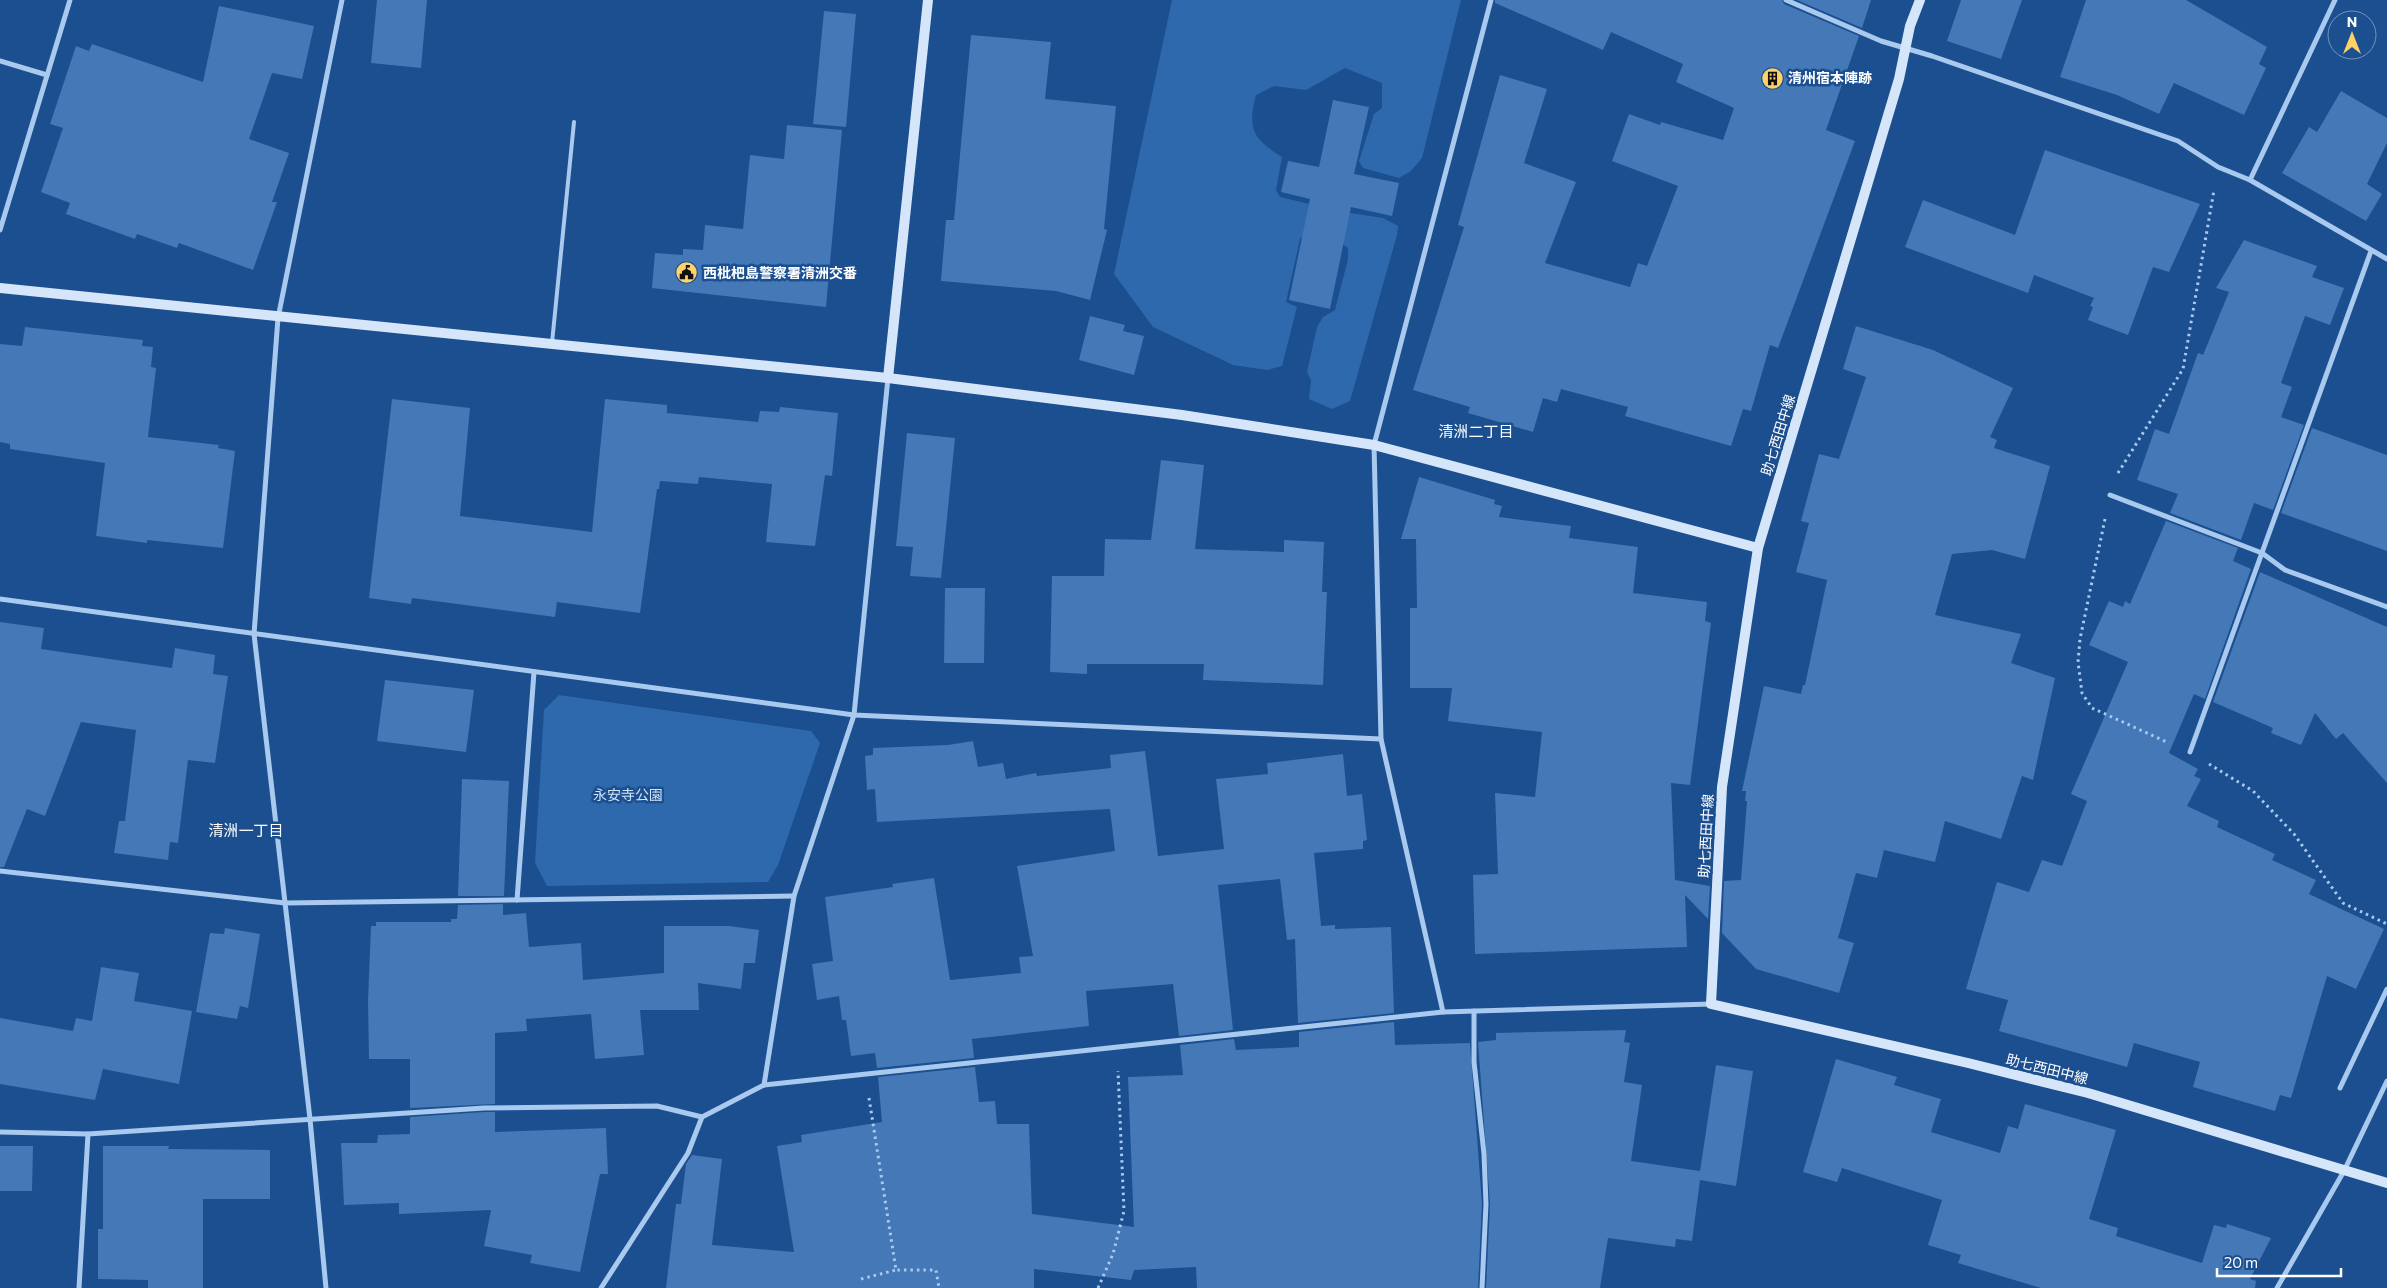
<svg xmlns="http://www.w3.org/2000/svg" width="2387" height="1288" font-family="Commissioner,'Noto Sans JP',sans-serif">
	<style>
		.green { fill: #2e69ad }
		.building { fill: #4478b7 }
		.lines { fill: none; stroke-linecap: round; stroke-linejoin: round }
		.path { stroke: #a9c9ee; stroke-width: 3; stroke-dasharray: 2.5 4; stroke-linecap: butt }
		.lane { stroke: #a9c9ee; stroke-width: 4 }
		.street { stroke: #a9c9ee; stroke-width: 5 }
		.secondary { stroke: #d6e6fa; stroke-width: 10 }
		.labels { text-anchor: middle; stroke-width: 5; stroke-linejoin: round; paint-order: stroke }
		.poi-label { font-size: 14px; font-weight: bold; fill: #fff; stroke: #1b4f8f; text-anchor: start }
		.street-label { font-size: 14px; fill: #fff; stroke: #1b4f8f }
		.park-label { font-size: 14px; fill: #cfe3fa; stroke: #1b4f8f }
		.neighbourhood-label { font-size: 15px; fill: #fff; stroke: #1b4f8f }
	</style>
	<rect width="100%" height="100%" fill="#1b4f8f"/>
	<g class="green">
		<path d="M1172,0h289l-39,158 -11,13 -12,7 -36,-10 -4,-7 15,-47 8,-6v-25l-37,-15 -39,22 -32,-4 -18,9c-9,34 -3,44 26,62l-6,33 4,7 34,8 -5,27 -9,7 -14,63 11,5 -15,59 -15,4 -34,-5 -80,-38 -39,-53z"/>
		<polygon points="1344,212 1383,218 1398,226 1397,235 1350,401 1332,409 1309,399 1311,380 1307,372 1317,327 1323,317 1335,310 1348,259 1348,248 1337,240"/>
		<polygon points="559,695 811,731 820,743 778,865 768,882 547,886 535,863 544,710"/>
	</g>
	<g class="building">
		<polygon points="377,0 427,0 421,68 371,63"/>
		<polygon points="1495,0 1782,0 1784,4 1859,36 1826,130 1855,141 1778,348 1770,345 1751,411 1743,409 1731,446 1625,416 1628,407 1561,389 1557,402 1543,398 1533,432 1468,413 1470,407 1413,390 1464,227 1458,225 1500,75 1547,89 1524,163 1576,182 1545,263 1630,287 1638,263 1647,266 1678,186 1612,161 1629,114 1660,125 1661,122 1723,140 1734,108 1676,82 1683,64 1611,32 1603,50 1495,3"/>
		<polygon points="1797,0 1871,0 1862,28"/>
		<polygon points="1961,0 2022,0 2001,59 1947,41"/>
		<polygon points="2086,0 2186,0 2267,47 2259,64 2266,68 2244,115 2174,83 2159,114 2117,95 2060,77"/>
		<polygon points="219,6 314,26 302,79 272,73 249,139 289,153 272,202 277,202 253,270 179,243 177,248 137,234 135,239 66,214 70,203 41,192 63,128 50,124 76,46 89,51 92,44 203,82"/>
		<polygon points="824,11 856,14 846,127 813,124"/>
		<polygon points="971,35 1051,42 1045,99 1116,106 1104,229 1107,230 1090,300 1056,291 941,281 946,220 954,220"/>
		<polygon points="2341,91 2387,118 2387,143 2367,184 2382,194 2366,221 2282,173 2309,127 2317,132"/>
		<polygon points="1333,100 1369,107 1354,174 1399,183 1392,216 1351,207 1330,309 1289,300 1310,199 1281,192 1288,161 1319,167"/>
		<polygon points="787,125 842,130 826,307 652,288 655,253 683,255 683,249 703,250 705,225 743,229 750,155 784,159"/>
		<polygon points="2045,150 2200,204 2169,272 2153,267 2128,335 2088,320 2093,307 2090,306 2094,298 2034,275 2028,293 1905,247 1923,200 2015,235"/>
		<polygon points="2244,240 2317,266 2312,277 2344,288 2330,325 2305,316 2281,383 2292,387 2281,417 2304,425 2273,510 2254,503 2241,540 2170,513 2178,494 2137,480 2155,429 2169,434 2198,353 2203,355 2229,292 2216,288"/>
		<polygon points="1090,316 1125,325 1123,331 1144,336 1134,375 1079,360"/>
		<polygon points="1856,326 1933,350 2013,388 1990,437 1997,440 1994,448 2050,466 2025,559 1992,550 1952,554 1935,615 2021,634 2011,663 2055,678 2033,780 2022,776 2001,839 1945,821 1935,862 1884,850 1877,878 1856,873 1838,938 1854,943 1839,993 1756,969 1722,933 1724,881 1741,880 1747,801 1745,801 1746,791 1742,791 1764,686 1801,694 1803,685 1805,685 1827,580 1796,572 1809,523 1801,521 1819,454 1839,459 1866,377 1843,369"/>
		<polygon points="25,327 143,340 142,346 153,347 151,367 156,368 148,437 219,445 218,448 235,451 223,548 147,540 147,543 96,536 105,463 10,449 10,444 0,442 0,344 22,346"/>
		<polygon points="392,399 470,408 460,516 592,532 605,399 667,405 667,413 758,422 760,411 779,412 780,407 838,413 832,476 825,475 815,546 766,542 772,484 699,477 698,484 660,481 659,489 657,489 640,613 557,602 555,617 412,598 411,604 369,598"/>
		<polygon points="2312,428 2387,455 2387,551 2281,513"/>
		<polygon points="907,433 955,438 941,578 910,576 913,547 896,546"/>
		<polygon points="1161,460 1204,465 1195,549 1284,552 1284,540 1324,542 1322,592 1327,592 1323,685 1203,680 1204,664 1087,664 1087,674 1050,672 1052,576 1104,576 1105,539 1151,540"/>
		<polygon points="1419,477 1495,500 1494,504 1502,506 1499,517 1571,526 1569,538 1638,547 1633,593 1707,602 1705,621 1711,623 1690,785 1671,783 1675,880 1710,886 1708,919 1685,895 1687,947 1475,954 1473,875 1498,874 1495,793 1535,797 1542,732 1448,721 1452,688 1410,688 1410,608 1417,608 1416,539 1401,539"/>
		<polygon points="2166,521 2238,548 2233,561 2251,569 2205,699 2194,694 2169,753 2198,769 2194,776 2201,779 2187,806 2219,821 2217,827 2275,854 2272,860 2316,880 2309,894 2384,929 2356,989 2327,976 2291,1098 2280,1095 2275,1111 2193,1087 2200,1062 2134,1043 2127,1067 1999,1031 2008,1000 1966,989 1997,882 2029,892 2042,860 2062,866 2087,801 2071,794 2128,662 2089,645 2109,601 2123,607 2125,601 2130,604"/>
		<polygon points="2260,572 2387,627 2387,783 2343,733 2336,739 2315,713 2301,745 2271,733 2273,728 2213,702"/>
		<polygon points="945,588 985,588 984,663 944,663"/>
		<polygon points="0,622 44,628 41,649 172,668 175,648 215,655 213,674 228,676 215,763 188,760 178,843 170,842 168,860 114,853 119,821 125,821 136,730 81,722 45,816 27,809 4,867 0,867"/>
		<polygon points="385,680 474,690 466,752 377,741"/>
		<polygon points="973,741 978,767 1003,763 1006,779 1036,773 1037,776 1111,768 1110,755 1145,751 1158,856 1224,849 1216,779 1268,774 1267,763 1343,754 1347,796 1362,794 1367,840 1363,841 1363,849 1314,853 1321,926 1335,925 1335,929 1391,927 1394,1013 1298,1023 1295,939 1287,940 1280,879 1218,885 1233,1030 1179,1036 1173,984 1086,991 1089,1026 972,1039 974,1058 877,1068 875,1053 851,1056 846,1020 842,1020 839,996 817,1000 812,964 833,961 825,897 893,887 892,884 934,878 950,980 1021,973 1019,957 1033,956 1017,866 1115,851 1110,809 877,822 875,789 867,790 865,756 873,755 873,748 948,745"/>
		<polygon points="462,779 509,781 504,896 458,896"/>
		<polygon points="503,904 503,915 526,913 529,947 581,943 583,980 664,973 664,926 729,926 759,930 755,963 744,963 741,989 698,983 699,1010 640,1010 644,1055 595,1059 591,1014 526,1019 527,1031 495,1033 495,1104 410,1108 410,1059 369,1059 368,1000 371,926 376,926 376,922 451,922 451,919 457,919 458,905"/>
		<polygon points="225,928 260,934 248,1008 240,1006 237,1019 196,1012 210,933 224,934"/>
		<polygon points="101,967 139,973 134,1001 192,1011 179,1084 103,1069 95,1100 0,1084 0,1018 73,1031 76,1018 92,1021"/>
		<polygon points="1394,1022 1395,1045 1470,1043 1482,1204 1478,1288 1197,1288 1196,1267 1134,1270 1131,1280 1034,1269 1034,1288 666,1288 676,1204 681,1204 686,1164 692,1155 722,1159 712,1245 794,1252 777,1146 802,1142 801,1135 882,1122 878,1077 975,1067 979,1102 995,1101 997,1124 1029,1124 1032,1214 1134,1227 1128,1077 1183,1075 1180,1045 1234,1039 1236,1050 1299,1047 1299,1032"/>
		<polygon points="1626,1030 1624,1042 1630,1043 1624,1082 1642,1085 1631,1161 1700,1171 1716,1065 1753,1071 1736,1186 1700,1180 1692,1241 1676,1239 1675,1247 1608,1238 1600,1288 1486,1288 1490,1204 1478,1042 1496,1040 1496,1033"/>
		<polygon points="1836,1059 1897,1077 1894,1085 1941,1099 1931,1132 2000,1153 2008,1126 2018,1129 2025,1104 2116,1130 2089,1219 2118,1228 2116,1236 2202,1263 2214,1225 2226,1228 2227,1224 2271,1238 2250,1279 2256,1281 2255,1288 2041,1288 1958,1263 1961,1255 1928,1245 1942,1200 1842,1168 1837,1182 1803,1172"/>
		<polygon points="484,1112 495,1112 495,1132 606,1128 608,1174 600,1174 580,1272 530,1263 532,1255 484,1246 491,1210 399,1214 399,1203 344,1205 341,1143 377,1143 378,1135 410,1134 410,1117"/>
		<polygon points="0,1146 33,1146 32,1191 0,1191"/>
		<polygon points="103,1146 169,1146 168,1149 270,1150 270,1199 203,1199 203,1288 148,1288 148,1280 98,1279 98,1229 103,1229"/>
	</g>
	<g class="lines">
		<g class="path">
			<polyline points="2118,473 2183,369 2214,190"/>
			<polyline points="2105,519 2080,639 2078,662 2082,693 2092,708 2169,743"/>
			<polyline points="2209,764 2253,791 2294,834 2343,903 2387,924"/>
			<polyline points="869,1098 896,1270 936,1270 939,1288"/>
			<polyline points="861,1279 896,1270"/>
			<polyline points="1098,1288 1113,1254 1124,1211 1118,1071"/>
		</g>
		<polyline class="lane" points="552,343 574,122"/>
		<g class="street">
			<polyline points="1786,0 1881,41 1932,56 2178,141 2218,167 2250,180 2387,259"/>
			<polyline points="0,61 47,75"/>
			<polyline points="2250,180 2335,0"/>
			<polyline points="0,230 70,0"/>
			<polyline points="2110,495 2262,553 2285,570 2387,607"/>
			<polyline points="0,599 854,715 1381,739"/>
			<polyline points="2190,752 2371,251"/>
			<polyline points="0,871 285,903 794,896"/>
			<polyline points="517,900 534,672"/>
			<polyline points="1474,1011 1474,1062 1484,1154 1486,1204 1482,1288"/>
			<polyline points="1443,1012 1381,739 1374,445 1491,0"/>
			<polyline points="764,1085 794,896 854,715 888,378"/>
			<polyline points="2340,1088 2387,989"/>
			<polyline points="0,1132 88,1134 484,1108 657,1106 702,1117"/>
			<polyline points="79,1288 88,1134"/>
			<polyline points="326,1288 310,1119 254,634 278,318 342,0"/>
			<polyline points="601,1288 688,1153 702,1117 764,1085 1443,1012 1711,1004"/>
			<polyline points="2277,1288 2344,1171 2387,1081"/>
		</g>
		<g class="secondary">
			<polyline points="1920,0 1910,26 1899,79 1758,548 1722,787 1711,1004 1968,1063 2088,1093 2387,1183"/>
			<polyline points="0,288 888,378 1182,415 1374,445 1758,548"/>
			<polyline points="888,378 928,0"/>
		</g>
	</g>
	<defs>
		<symbol id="building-disc" viewBox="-11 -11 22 22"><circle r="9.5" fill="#ffd166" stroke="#1b4f8f"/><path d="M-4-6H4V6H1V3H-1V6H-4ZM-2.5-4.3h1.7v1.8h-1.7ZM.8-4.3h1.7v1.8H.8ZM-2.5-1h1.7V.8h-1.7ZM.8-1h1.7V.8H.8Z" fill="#111"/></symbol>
		<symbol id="civic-disc" viewBox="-11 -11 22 22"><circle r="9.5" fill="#ffd166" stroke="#1b4f8f"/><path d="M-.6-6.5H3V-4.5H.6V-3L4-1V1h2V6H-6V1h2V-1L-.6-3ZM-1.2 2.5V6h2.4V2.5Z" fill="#111"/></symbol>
	</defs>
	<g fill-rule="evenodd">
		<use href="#building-disc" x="1760" y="66" width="25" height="25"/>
		<use href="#civic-disc" x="674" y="260" width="25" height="25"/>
	</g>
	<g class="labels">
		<g class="poi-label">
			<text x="1788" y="83">清州宿本陣跡</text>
			<text x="703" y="278">西枇杷島警察署清洲交番</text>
		</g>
		<g class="street-label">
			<text transform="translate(1778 435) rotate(-73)" y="5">助七西田中線</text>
			<text transform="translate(1706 836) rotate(-87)" y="5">助七西田中線</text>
			<text transform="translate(2047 1069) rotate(14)" y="5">助七西田中線</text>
		</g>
		<g class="park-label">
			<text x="628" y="800">永安寺公園</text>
		</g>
		<g class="neighbourhood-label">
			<text x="1476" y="437">清洲二丁目</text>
			<text x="246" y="836">清洲一丁目</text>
		</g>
	</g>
	<g transform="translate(2352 35)"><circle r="24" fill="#1b4f8f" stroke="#7695bc"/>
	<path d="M0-4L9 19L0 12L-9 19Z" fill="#ffd166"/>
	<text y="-8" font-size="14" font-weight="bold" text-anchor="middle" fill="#ffffff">N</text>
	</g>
	<path d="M2217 1268v8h124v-8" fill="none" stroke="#ffffff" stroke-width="2.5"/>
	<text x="2224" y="1268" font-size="15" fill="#ffffff" stroke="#1b4f8f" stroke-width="4" paint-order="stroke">20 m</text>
</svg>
